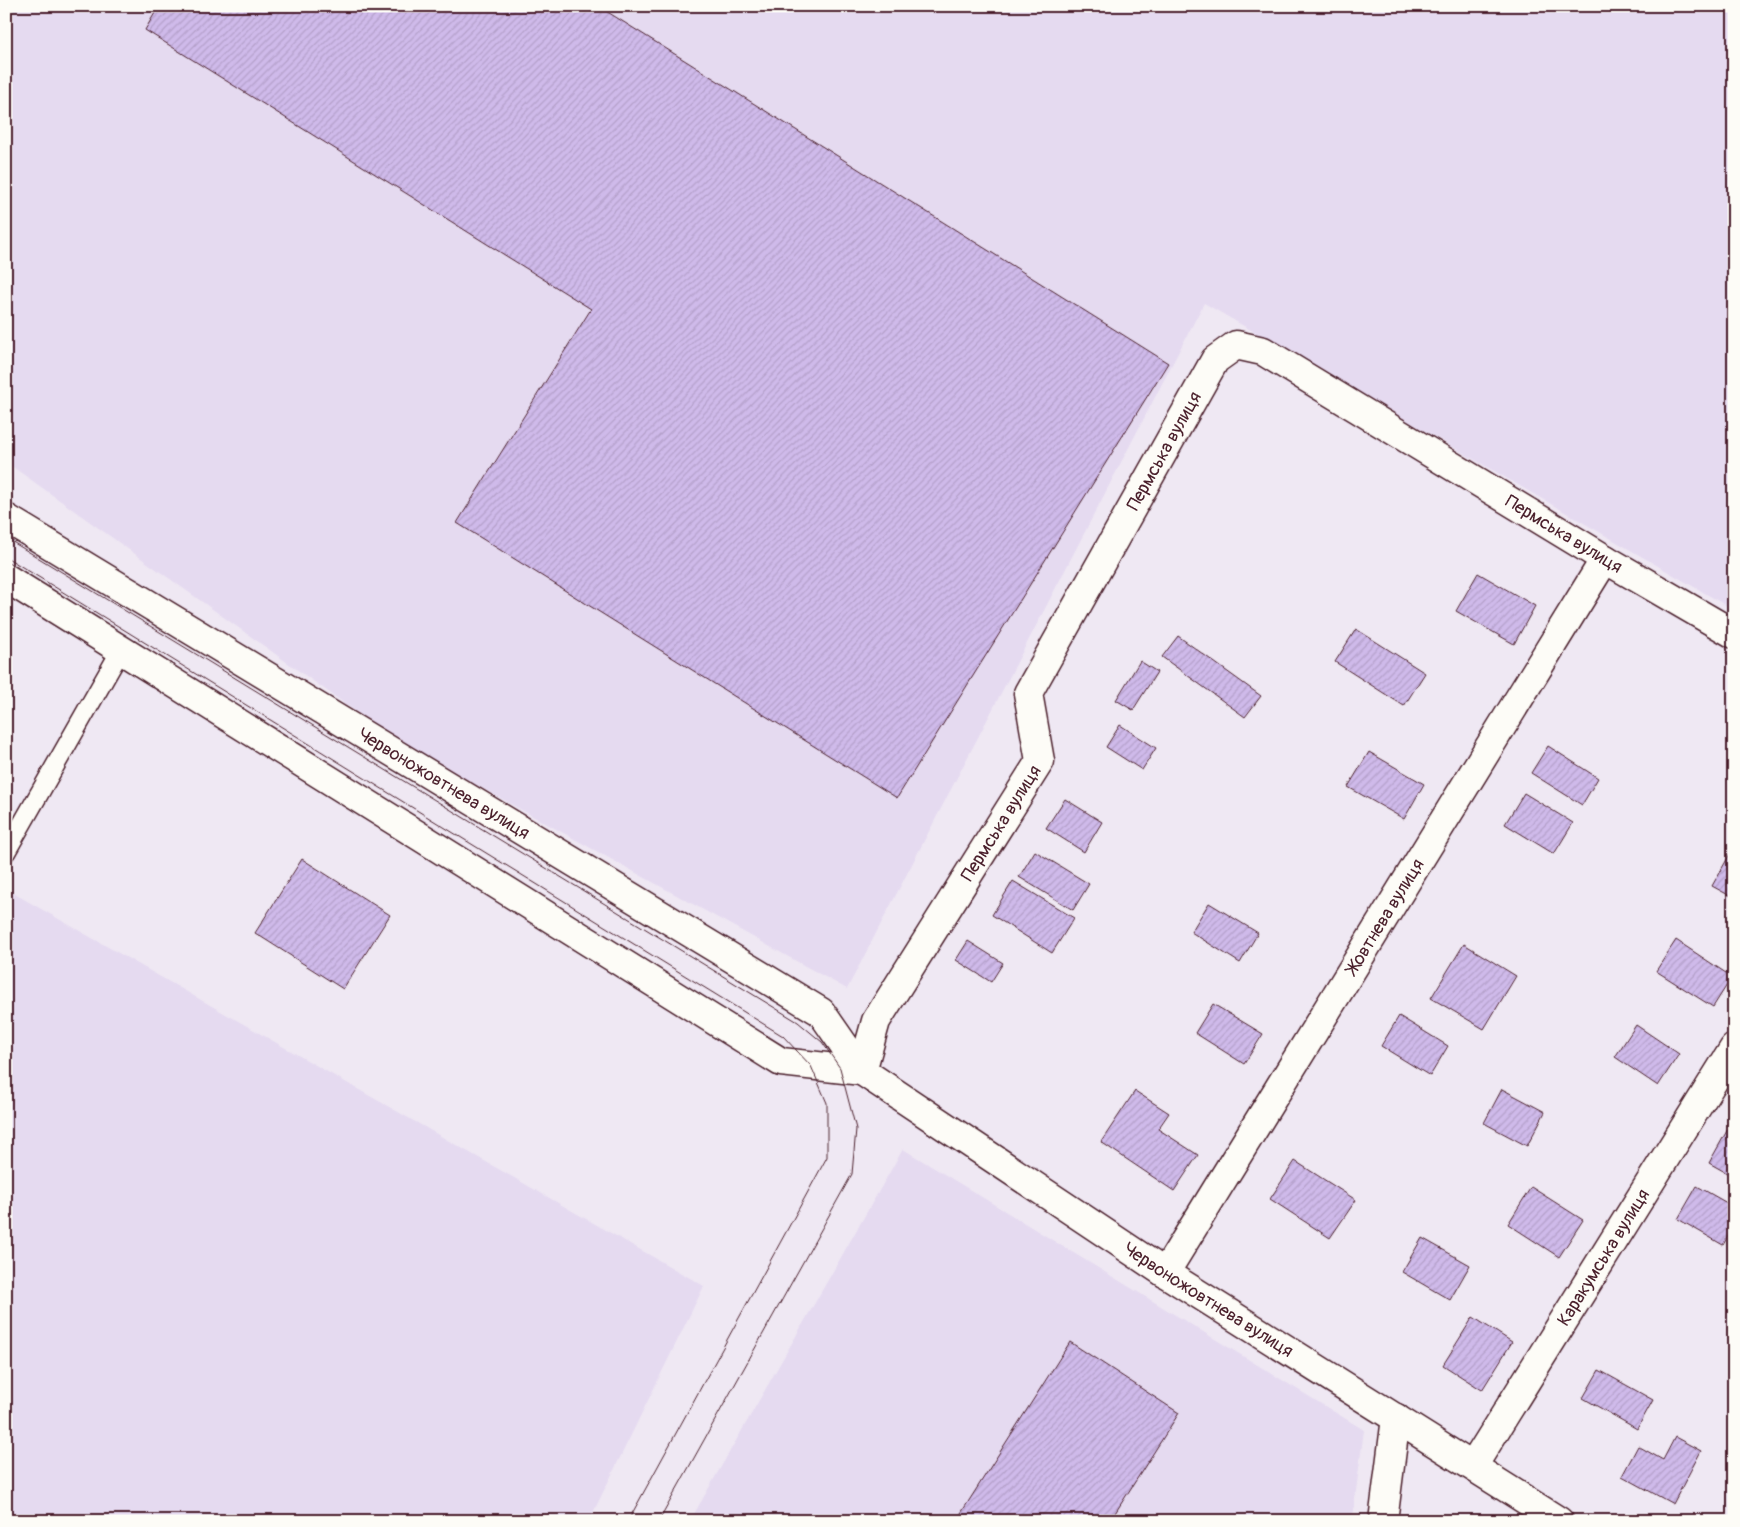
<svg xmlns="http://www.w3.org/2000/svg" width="1740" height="1527" font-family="Pangolin,sans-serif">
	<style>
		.built { fill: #e5daf0 }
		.building { fill: url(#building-hatch); stroke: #4a1f2b }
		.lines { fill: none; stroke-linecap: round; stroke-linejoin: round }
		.service-casing { stroke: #4a1f2b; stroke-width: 21 }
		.minor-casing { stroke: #4a1f2b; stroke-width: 31 }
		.secondary-casing { stroke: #4a1f2b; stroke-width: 31 }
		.service { stroke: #fdfcf7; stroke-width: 18 }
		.minor { stroke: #fdfcf7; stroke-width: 28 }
		.secondary { stroke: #fdfcf7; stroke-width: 28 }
		.tram { stroke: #4a1f2b; stroke-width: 1 }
		.labels { text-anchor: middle; stroke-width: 4.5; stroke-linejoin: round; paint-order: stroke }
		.street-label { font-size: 18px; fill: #4a1f2b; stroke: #fdfcf7 }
	</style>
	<defs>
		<pattern id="building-hatch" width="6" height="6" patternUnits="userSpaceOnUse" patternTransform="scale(1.25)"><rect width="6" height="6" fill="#cfbaea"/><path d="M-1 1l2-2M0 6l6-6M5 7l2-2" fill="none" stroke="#b39fc9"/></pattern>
	</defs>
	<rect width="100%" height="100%" fill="#efe8f3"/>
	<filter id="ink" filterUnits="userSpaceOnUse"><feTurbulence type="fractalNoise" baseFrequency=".02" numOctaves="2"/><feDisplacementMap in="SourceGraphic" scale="10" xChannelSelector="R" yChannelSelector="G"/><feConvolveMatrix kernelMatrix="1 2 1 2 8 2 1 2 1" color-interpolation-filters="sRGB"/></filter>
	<g filter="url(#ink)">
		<g class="built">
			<polygon points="6,6 1734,6 1734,610 1204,303 847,989 400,743 6,462"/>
			<polygon points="6,889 704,1286 589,1521 6,1521"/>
			<polygon points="903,1149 1364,1430 1352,1521 690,1521"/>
		</g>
		<g class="building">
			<polygon points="159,6 598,6 1168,363 897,798 457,523 591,309 145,30"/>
			<polygon points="1478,573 1535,606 1514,644 1456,611"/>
			<polygon points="1356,629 1425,673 1404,706 1335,662"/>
			<polygon points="1178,636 1261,696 1245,717 1162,657"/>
			<polygon points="1140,661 1157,672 1133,710 1116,700"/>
			<polygon points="1120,725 1156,748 1142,770 1106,747"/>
			<polygon points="1548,746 1598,778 1582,805 1531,773"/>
			<polygon points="1369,752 1424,784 1404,819 1348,787"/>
			<polygon points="1524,793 1573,823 1554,854 1505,824"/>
			<polygon points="1065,799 1102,822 1084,852 1046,828"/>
			<polygon points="1035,851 1089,884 1073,910 1019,877"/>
			<polygon points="1730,854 1734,856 1734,898 1712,886"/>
			<polygon points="302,859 390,915 343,989 255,933"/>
			<polygon points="1013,881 1074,918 1052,953 992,915"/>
			<polygon points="1209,903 1258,933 1240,963 1191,932"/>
			<polygon points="1676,940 1732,977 1713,1007 1656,971"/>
			<polygon points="968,941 1003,963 991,982 956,960"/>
			<polygon points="1464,944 1516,976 1484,1029 1431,998"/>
			<polygon points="1213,1004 1263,1034 1244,1064 1195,1033"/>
			<polygon points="1399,1016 1448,1046 1430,1076 1381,1046"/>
			<polygon points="1636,1025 1679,1054 1658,1086 1615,1057"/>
			<polygon points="1502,1089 1545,1112 1527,1146 1484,1123"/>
			<polygon points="1135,1091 1169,1113 1158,1129 1198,1155 1174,1191 1101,1142"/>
			<polygon points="1728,1129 1734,1132 1734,1177 1709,1163"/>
			<polygon points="1295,1161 1356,1200 1330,1238 1270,1199"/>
			<polygon points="1697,1186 1734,1207 1734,1226 1723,1245 1678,1219"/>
			<polygon points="1531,1187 1583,1220 1559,1257 1508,1224"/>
			<polygon points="1422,1238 1470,1265 1450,1300 1402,1272"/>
			<polygon points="1473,1317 1512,1342 1482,1390 1443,1365"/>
			<polygon points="1070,1342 1179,1413 1110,1521 956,1521"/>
			<polygon points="1599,1370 1653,1400 1637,1429 1583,1398"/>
			<polygon points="1675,1437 1701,1451 1673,1504 1622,1476 1638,1446 1663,1460"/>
		</g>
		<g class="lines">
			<defs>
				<polyline id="service" points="6,852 121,650"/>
				<g id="minor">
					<path id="s1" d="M862,1071l14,-50 164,-260 -12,-68 187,-333 21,-15 27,6 342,208 129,75"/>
					<path id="s2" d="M1165,1273l440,-714"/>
					<path id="s3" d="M1473,1466l261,-418"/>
					<polyline points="1383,1521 1396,1418"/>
				</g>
				<g id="secondary">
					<path id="s4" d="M6,518l815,494 41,59 303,202 394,248"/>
					<polyline points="6,578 781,1062 862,1071"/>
				</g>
			</defs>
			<use href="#service" class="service-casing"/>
			<use href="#minor" class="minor-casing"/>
			<use href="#secondary" class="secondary-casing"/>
			<use href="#service" class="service"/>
			<use href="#minor" class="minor"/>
			<use href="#secondary" class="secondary"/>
			<g class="tram">
				<polyline points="6,538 798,1022 822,1042 840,1068 856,1129 852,1174 659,1521"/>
				<polyline points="6,557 783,1036 811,1066 827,1103 827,1157 628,1521"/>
			</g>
		</g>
	</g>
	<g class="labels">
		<g class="street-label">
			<text dy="6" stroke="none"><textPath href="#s1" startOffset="706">Пермська вулиця</textPath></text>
			<text dy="6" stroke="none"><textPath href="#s1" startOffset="1216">Пермська вулиця</textPath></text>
			<text dy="6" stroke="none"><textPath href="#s4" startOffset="512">Червоножовтнева вулиця</textPath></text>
			<text dy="6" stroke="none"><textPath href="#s1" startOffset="286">Пермська вулиця</textPath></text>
			<text dy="6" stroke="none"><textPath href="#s2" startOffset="419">Жовтнева вулиця</textPath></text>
			<text dy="6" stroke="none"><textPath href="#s3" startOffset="246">Каракумська вулиця</textPath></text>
			<text dy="6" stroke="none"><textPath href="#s4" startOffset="1440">Червоножовтнева вулиця</textPath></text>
		</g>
	</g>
	<rect width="1740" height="1527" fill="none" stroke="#fdfcf7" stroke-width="25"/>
	<rect x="12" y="12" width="1715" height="1502" fill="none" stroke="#4a1f2b" stroke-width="2" filter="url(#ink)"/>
</svg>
